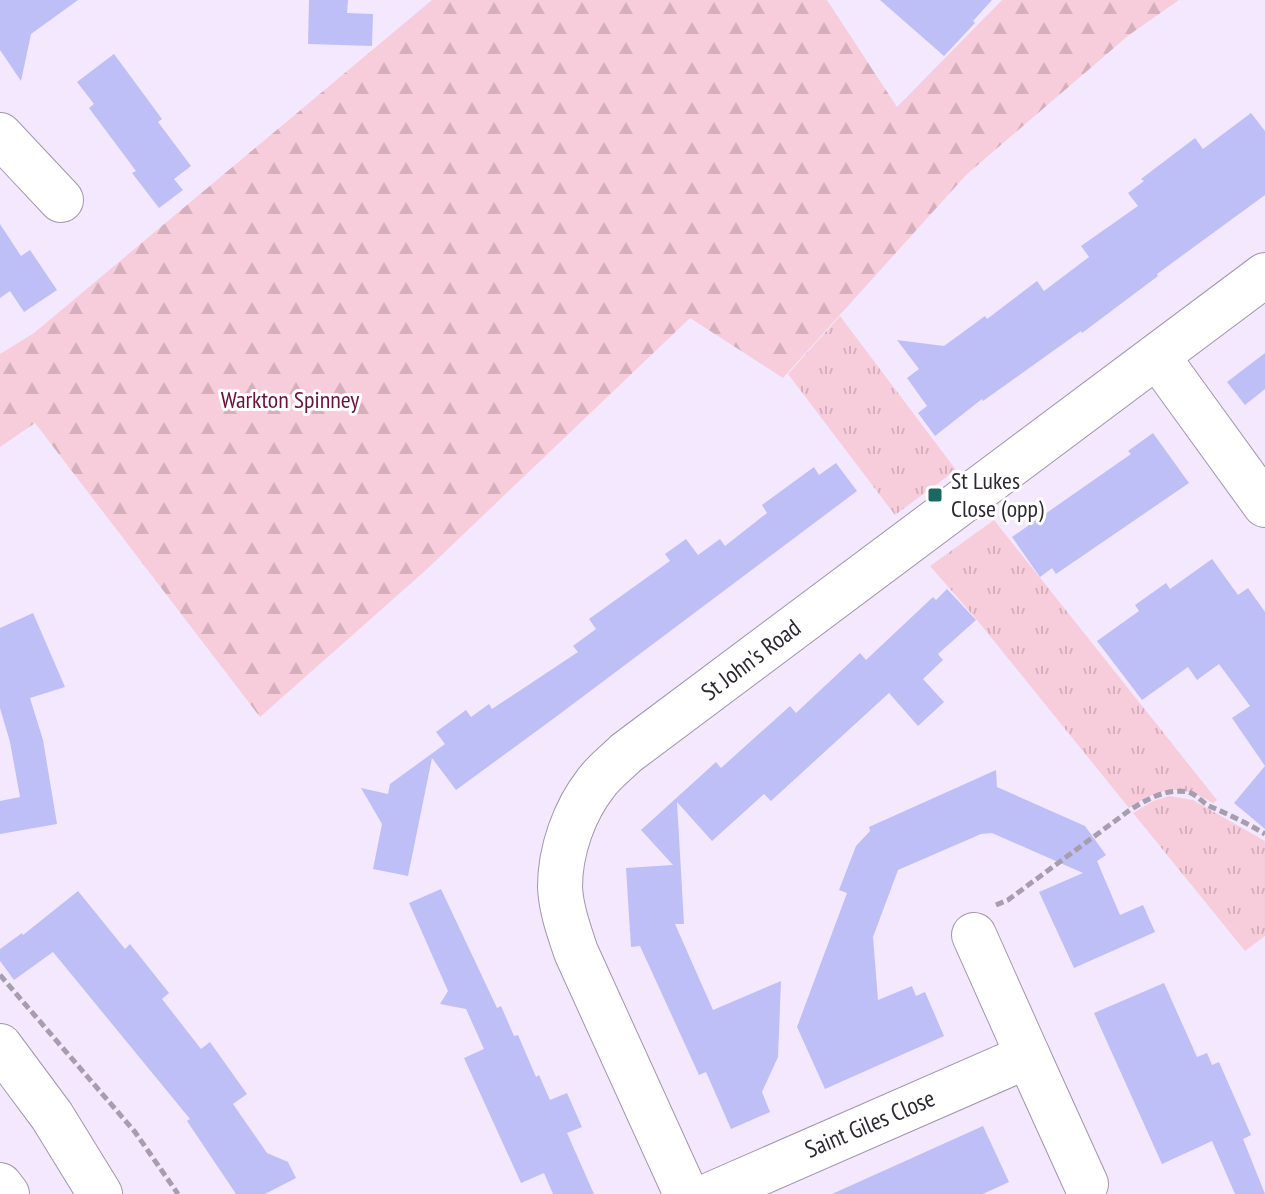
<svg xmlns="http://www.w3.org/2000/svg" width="1265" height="1194" font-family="'PT Sans Narrow',sans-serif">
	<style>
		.grass { fill: url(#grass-tufts) }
		.forest { fill: url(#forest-firs) }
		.building { fill: #bfbff8 }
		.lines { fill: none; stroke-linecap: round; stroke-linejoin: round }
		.minor-casing { stroke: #a295ae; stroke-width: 46 }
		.path { stroke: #a69dae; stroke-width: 5; stroke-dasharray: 8 4; stroke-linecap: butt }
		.minor { stroke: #fff; stroke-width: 44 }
		.poi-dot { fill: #1c6762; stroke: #fff; stroke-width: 3 }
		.labels { text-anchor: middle; stroke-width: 6; stroke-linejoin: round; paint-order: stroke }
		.park-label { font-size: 24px; fill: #6c103d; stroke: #fff }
		.poi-label { font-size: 24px; fill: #2d2832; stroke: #fff; text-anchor: start }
		.street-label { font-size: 24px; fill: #2d2832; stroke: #fff }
	</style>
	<defs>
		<pattern id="grass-tufts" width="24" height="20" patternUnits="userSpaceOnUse" patternTransform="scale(2)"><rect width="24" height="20" fill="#f8cddb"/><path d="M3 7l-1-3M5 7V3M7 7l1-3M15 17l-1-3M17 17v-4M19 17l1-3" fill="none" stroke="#d5b0bc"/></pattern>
		<pattern id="forest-firs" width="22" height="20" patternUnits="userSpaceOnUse" patternTransform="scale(2)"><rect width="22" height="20" fill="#f8cddb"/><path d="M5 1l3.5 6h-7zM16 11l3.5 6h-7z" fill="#d5b0bc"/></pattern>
	</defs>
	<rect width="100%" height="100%" fill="#f3e8fe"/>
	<g class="grass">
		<polygon points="840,316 956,470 895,515 788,374"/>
		<path d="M994,520l223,280 -4,3c-33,-20 -52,-16 -84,5l-152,-188 -47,-54z"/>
		<polygon points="1169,796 1193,800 1265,841 1265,936 1245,951 1133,813 1153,801"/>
	</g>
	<polygon class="forest" points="432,0 827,0 897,107 1002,0 1179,0 1129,35 966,175 783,378 690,318 426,570 260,717 35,423 0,447 0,354 34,333"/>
	<g class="building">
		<polygon points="0,0 78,0 31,34 21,81 0,50"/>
		<polygon points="309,0 348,0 347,13 373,14 372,46 308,44"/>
		<polygon points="880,0 992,0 973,21 975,23 944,56"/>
		<polygon points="114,54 162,119 158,122 191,166 174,179 183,190 159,208 132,173 136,171 89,108 94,104 77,82"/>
		<polygon points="1251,113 1265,131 1265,195 1157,274 1158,276 1082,333 1081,331 983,401 982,399 935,436 918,413 927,406 907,378 919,369 897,340 944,346 985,316 987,319 1037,281 1044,291 1089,257 1081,246 1138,206 1128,193 1144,181 1141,179 1195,138 1203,149"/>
		<polygon points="0,224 21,256 30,250 57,290 24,312 10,291 0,298"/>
		<polygon points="1265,353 1265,389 1245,405 1227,382"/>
		<polygon points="1153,433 1189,483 1056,574 1052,568 1040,577 1012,537 1131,454 1128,451"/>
		<polygon points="836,463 857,491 557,716 456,790 432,758 408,876 373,869 382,824 361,788 388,794 390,784 445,744 436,732 466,710 471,717 489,704 492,709 578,652 573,646 596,629 589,619 670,561 665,554 686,539 698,555 720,539 725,546 767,513 762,505 814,467 819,475"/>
		<polygon points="1212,559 1238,595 1248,588 1265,612 1265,766 1232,718 1250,706 1219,664 1197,680 1188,667 1142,700 1097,641 1139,611 1135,605 1166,583 1170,589"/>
		<polygon points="947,589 976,620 938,654 943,660 923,679 944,702 918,726 889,693 771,801 764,794 712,841 677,802 684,924 675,924 713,1010 781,981 778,1057 762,1092 770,1112 731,1129 706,1072 699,1075 640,946 631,947 626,868 673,865 641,830 716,762 721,768 790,706 796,713 860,653 866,660 933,597 936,600"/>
		<polygon points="33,613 65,687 30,698 43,740 57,824 0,834 0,801 20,797 10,742 0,708 0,628"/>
		<polygon points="1265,766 1265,829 1234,803"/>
		<polygon points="996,770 997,787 1085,826 1106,855 1097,861 1120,915 1143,905 1155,932 1074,968 1039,892 1083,873 992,833 981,834 898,870 873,937 878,1000 912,986 916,996 925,992 944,1036 825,1089 797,1027 847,893 839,890 856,846 870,831 869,827"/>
		<polygon points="441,889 497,1008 501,1006 514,1036 518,1035 536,1077 539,1075 550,1100 567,1093 582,1127 567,1133 594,1194 553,1194 544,1173 521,1183 464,1058 484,1049 466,1009 440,1004 448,991 409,903"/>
		<polygon points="78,891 125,949 130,944 169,993 162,999 201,1049 210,1042 247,1094 233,1104 267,1153 288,1162 296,1178 265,1194 236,1194 187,1121 190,1119 53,952 14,980 0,961 0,949 22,933 23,935"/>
		<polygon points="1164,983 1197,1057 1207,1053 1212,1065 1219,1062 1251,1135 1243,1139 1265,1194 1235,1194 1212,1141 1162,1164 1094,1013"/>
		<polygon points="983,1126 1009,1182 983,1194 832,1194"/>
	</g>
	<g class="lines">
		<defs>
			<g id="minor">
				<polyline points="0,135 61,200"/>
				<polyline points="1157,356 1265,505"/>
				<polyline points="974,935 1028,1056"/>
				<polyline points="0,1046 52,1116 100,1194"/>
				<polyline points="0,1185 7,1194"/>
				<path d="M686,1194l-110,-242c-7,-21 -15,-43 -16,-65 0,-36 14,-76 36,-104 8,-11 20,-20 30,-30l639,-478"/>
				<polyline points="712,1194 1028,1056 1086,1184"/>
			</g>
		</defs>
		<use href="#minor" class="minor-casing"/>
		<g class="path">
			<path d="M996,905l12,-5 122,-90c17,-11 37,-22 58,-18 8,2 14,10 21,14 19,8 38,17 56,28"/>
			<polyline points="0,975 135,1132 178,1194"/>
		</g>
		<use href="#minor" class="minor"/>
	</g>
	<rect class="poi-dot" x="927" y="487" width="16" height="16" rx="4"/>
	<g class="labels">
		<g class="park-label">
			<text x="290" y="408">Warkton Spinney</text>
		</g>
		<g class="poi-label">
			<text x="951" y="489">St Lukes<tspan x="951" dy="28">Close (opp)</tspan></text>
		</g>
		<g class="street-label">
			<text transform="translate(751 660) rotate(-37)" y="8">St John's Road</text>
			<text transform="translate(870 1124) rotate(-23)" y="8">Saint Giles Close</text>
		</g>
	</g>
</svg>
